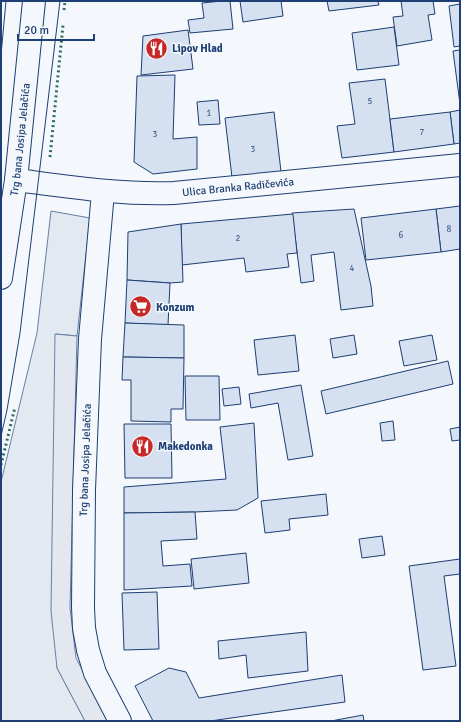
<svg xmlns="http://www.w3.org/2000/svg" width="461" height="722" font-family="Signika,sans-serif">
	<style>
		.green { fill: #e3e9f0; stroke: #687fa3 }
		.parking { fill: #e3e8f0; stroke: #687fa3 }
		.building { fill: #d5e0f0; stroke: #1d3f73 }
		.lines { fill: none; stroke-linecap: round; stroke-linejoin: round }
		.minor-casing { stroke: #1d3f73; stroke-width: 24 }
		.secondary-casing { stroke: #1d3f73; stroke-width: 24 }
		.minor { stroke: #f4f7fb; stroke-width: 22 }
		.secondary { stroke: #f4f7fb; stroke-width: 22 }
		.tram { stroke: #1d3f73; stroke-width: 1 }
		.hedge { stroke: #2c6c60; stroke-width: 3; stroke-dasharray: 2 3; stroke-linecap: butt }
		.labels { text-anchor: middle; stroke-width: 3; stroke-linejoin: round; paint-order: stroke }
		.number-label { font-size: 9px; fill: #4b6792 }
		.poi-label { font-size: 11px; font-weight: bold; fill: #1d3f73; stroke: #f4f7fb; text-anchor: start }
		.street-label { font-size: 11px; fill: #1d3f73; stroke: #f4f7fb }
	</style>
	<rect width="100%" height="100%" fill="#f4f7fb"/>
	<polygon class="green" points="51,211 90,218 77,336 56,334 57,668 85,721 1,721 1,482 37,333"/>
	<polygon class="parking" points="55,334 77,336 70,608 76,658 109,721 85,721 57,668 51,611"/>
	<g class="building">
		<polygon points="222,1 230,1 233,29 190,33 188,20 204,18 202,3"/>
		<polygon points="240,1 281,1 283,16 243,22"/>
		<polygon points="327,1 378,1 379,5 329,11"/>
		<polygon points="401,1 433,1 435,14 428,15 432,40 397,46 393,17 403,16"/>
		<polygon points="460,4 460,46 454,47 449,6"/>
		<polygon points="394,27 399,65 357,70 352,33"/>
		<polygon points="188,30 193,69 141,75 143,36"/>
		<polygon points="460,50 460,104 453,51"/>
		<polygon points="175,75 173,139 197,137 197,169 153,174 134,162 137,76"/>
		<polygon points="385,79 394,152 342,158 337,126 355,124 349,83"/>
		<polygon points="218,100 220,124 199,125 197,102"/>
		<polygon points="460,110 460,143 454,144 450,112"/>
		<polygon points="274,112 282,180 233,186 225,118"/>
		<polygon points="450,112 454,144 394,152 390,119"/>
		<polygon points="460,206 460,249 441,252 436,209"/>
		<polygon points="354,209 371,286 373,306 341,310 334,252 311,255 314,281 301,283 292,213"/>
		<polygon points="436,209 441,252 366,260 361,218"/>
		<polygon points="293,214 297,253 287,254 289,267 246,272 244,258 182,265 181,224"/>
		<polygon points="181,224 183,282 170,283 127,280 128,232"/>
		<polygon points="127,280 170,283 168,325 125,323"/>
		<polygon points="125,323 184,325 184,358 123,357"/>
		<polygon points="295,335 299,371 258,375 254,340"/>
		<polygon points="354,335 357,354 333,358 330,339"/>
		<polygon points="432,335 437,360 404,366 399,341"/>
		<polygon points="123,357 184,358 183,409 171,409 171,422 131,421 131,380 122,380"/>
		<polygon points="448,361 453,384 326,414 321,391"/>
		<polygon points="185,376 219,376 220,420 186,420"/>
		<polygon points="301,385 313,456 288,460 278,403 251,408 249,394"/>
		<polygon points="239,387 241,404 224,406 222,389"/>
		<polygon points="393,421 395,440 382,441 380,423"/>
		<polygon points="254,423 258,498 237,510 195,512 124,513 124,487 226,479 220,427"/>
		<polygon points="124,424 171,424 172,478 125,478"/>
		<polygon points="460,427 460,440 452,441 450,429"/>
		<polygon points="326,494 328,515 289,519 290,530 265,533 261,501"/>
		<polygon points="195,512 197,539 161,541 163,566 190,564 192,586 124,590 124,513"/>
		<polygon points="382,536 385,555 362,558 359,539"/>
		<polygon points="246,553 249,583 194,589 191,559"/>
		<polygon points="460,559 460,574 444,576 456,666 423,670 409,566"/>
		<polygon points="157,592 159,649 124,650 122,593"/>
		<polygon points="306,632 308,671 248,678 246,655 219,659 218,641"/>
		<polygon points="169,668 186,672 199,698 342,675 345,702 210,721 153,721 135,686"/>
		<polygon points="363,715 364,721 331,721"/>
	</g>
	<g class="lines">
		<defs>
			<g id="minor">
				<path id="s1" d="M16,180c54,7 104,15 158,13l286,-28"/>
				<polyline points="103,192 90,339 84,490 83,607 84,628 88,650 95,673 120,721"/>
			</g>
			<g id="secondary">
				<path id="s2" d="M1,278l15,-98 18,-179"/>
			</g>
		</defs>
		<use href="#minor" class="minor-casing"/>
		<use href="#secondary" class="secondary-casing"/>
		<use href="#minor" class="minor"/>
		<use href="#secondary" class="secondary"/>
		<g class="tram">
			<polyline points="1,55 6,1"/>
			<polyline points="1,436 7,410 20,333 60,1"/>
		</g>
		<g class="hedge">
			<polyline points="64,10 65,1"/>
			<polyline points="50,157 63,25"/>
			<polyline points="1,465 15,407"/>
		</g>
	</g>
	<defs>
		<symbol id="restaurant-disc" viewBox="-11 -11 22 22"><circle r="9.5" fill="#c62828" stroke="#f4f7fb"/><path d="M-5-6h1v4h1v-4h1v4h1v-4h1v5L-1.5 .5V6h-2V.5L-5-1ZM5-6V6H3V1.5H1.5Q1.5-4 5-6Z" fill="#fff"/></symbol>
		<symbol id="supermarket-disc" viewBox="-11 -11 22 22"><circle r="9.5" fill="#c62828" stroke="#f4f7fb"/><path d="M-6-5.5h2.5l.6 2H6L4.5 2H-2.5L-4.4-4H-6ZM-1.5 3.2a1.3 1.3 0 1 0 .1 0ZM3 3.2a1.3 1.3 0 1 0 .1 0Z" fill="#fff"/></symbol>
	</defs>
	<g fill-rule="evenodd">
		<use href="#restaurant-disc" x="144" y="36" width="25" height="25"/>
		<use href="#supermarket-disc" x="128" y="294" width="25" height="25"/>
		<use href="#restaurant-disc" x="130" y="434" width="25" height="25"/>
	</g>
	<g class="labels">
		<g class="number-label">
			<text x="370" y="104">5</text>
			<text x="209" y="116">1</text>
			<text x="422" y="135">7</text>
			<text x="155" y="137">3</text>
			<text x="253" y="152">3</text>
			<text x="449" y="232">8</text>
			<text x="401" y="238">6</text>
			<text x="238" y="241">2</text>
			<text x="352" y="271">4</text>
		</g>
		<g class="poi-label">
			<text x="172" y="52">Lipov Hlad</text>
			<text x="156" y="311">Konzum</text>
			<text x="158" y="450">Makedonka</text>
		</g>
		<g class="street-label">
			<text dy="4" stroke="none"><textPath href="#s2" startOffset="140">Trg bana Josipa Jelačića</textPath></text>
			<text dy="4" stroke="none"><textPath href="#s1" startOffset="223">Ulica Branka Radičevića</textPath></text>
			<text transform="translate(85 460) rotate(-88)" y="4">Trg bana Josipa Jelačića</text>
		</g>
	</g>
	<rect width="461" height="722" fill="none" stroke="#1d3f73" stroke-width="4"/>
	<path d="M18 34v6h76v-6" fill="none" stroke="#1d3f73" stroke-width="2"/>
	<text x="24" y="34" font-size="12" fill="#1d3f73" stroke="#f4f7fb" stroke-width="3" paint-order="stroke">20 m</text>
</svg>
